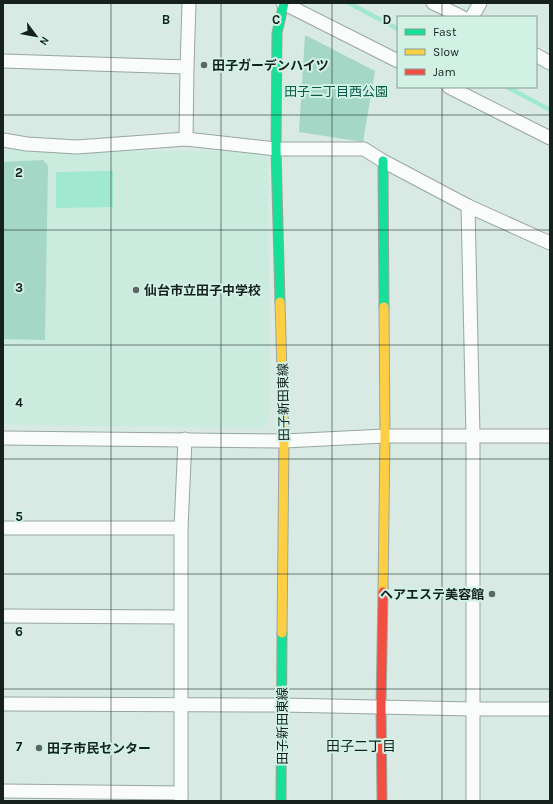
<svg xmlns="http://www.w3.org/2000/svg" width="553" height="804" font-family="Karla,'Noto Sans JP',sans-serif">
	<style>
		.built { fill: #ccebdf }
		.green { fill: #a5d7c6 }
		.water { fill: #a1e8d0 }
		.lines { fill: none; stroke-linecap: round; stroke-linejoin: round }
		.stream { stroke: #a1e8d0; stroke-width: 4.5 }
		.street-casing { stroke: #98a6a0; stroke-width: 15 }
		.fast-casing { stroke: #98a6a0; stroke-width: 11 }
		.slow-casing { stroke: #98a6a0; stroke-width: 11 }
		.jam-casing { stroke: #98a6a0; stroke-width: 11 }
		.street { stroke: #f9fcfb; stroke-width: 13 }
		.fast { stroke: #16e098; stroke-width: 9 }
		.slow { stroke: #ffcf43; stroke-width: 9 }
		.jam { stroke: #f24e42; stroke-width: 9 }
		.grid { fill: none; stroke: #16211d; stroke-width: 1; stroke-opacity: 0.55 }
		.poi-dot { fill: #5a6762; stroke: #d1f1e5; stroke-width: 1.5 }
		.labels { text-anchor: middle; stroke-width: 4; stroke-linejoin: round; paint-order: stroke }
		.poi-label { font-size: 13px; font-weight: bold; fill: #16211d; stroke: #d1f1e5; text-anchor: start }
		.park-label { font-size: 13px; fill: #0c5b48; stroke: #d1f1e5 }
		.street-label { font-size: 13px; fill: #16211d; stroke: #d1f1e5 }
		.neighbourhood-label { font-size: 14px; fill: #16211d; stroke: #d1f1e5 }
		.grid-label { font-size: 13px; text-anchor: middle; font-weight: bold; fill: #16211d; stroke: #d1f1e5; stroke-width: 4; stroke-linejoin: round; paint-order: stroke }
	</style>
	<rect width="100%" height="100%" fill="#d8eae3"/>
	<polygon class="built" points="3,150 260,151 268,159 270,420 262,428 3,425"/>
	<g class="green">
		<polygon points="305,35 375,71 363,142 299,132"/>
		<polygon points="43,160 48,166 45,340 3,339 3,162"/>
	</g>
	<polygon class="water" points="113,171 113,207 56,208 56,172"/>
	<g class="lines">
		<g class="stream">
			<polyline points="349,3 398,29"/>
			<polyline points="507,87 550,110"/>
		</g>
		<defs>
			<g id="street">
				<polyline points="283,3 398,61"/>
				<polyline points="433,3 462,17"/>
				<polyline points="472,17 480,3"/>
				<polyline points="536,55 550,63"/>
				<polyline points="3,61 187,67 189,3"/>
				<polyline points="449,87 550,138"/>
				<polyline points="186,139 187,67"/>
				<polyline points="3,140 27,144 77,147 186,139 276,149 364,149 383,161 468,206 550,243"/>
				<polyline points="468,206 473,436 473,801"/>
				<polyline points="3,438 284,441 385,436 550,436"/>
				<polyline points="3,528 181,528"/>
				<polyline points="3,616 180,617"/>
				<polyline points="3,704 282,705 473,709 550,709"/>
				<polyline points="3,791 181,793"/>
				<polyline points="181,801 181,528 185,439"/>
			</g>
			<g id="fast">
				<polyline points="383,161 384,307"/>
				<polyline points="280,302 276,149 277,33 284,3"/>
				<polyline points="281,801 282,633"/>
			</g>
			<g id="slow">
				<polyline points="280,302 284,441 282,633"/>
				<polyline points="383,592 385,436 384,307"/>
			</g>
			<polyline id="jam" points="382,801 381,706 383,592"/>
		</defs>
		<use href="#street" class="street-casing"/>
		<use href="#fast" class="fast-casing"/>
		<use href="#slow" class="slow-casing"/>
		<use href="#jam" class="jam-casing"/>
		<use href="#street" class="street"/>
		<use href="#fast" class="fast"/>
		<use href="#slow" class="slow"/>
		<use href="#jam" class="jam"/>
	</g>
	<path class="grid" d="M111,3v798M221,3v798M332,3v798M442,3v14M442,87v714M3,115h547M3,230h547M3,345h547M3,459h547M3,574h547M3,689h547"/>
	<g class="poi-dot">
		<circle cx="204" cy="65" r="4"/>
		<circle cx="136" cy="290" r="4"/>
		<circle cx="492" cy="594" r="4"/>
		<circle cx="39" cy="748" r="4"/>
	</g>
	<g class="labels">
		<g class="poi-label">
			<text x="212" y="70">田子ガーデンハイツ</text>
			<text x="144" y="295">仙台市立田子中学校</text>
			<text x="484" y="599" text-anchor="end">ヘアエステ美容館</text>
			<text x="47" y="753">田子市民センター</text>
		</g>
		<g class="park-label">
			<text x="336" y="96">田子二丁目西公園</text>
		</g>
		<g class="street-label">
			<text transform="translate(283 402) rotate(-91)" y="5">田子新田東線</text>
			<text transform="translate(282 726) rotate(-90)" y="5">田子新田東線</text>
		</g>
		<g class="neighbourhood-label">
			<text x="361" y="751">田子二丁目</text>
		</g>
	</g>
	<g class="grid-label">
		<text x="166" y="24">B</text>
		<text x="276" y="24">C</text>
		<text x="387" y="24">D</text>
		<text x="19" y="177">2</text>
		<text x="19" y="292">3</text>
		<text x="19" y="407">4</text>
		<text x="19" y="521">5</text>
		<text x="19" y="636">6</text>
		<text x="19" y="751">7</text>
	</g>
	<rect width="553" height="804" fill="none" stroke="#16211d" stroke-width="8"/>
	<rect x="397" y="16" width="140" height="72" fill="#d1f1e5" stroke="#869e95"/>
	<rect x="405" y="29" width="20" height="6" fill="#16e098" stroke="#869e95"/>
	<text x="433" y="36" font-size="12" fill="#16211d">Fast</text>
	<rect x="405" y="49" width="20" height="6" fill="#ffcf43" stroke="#869e95"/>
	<text x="433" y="56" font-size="12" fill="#16211d">Slow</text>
	<rect x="405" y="69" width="20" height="6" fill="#f24e42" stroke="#869e95"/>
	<text x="433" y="76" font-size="12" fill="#16211d">Jam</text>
	<g transform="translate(36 36) rotate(122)" stroke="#d1f1e5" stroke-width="3" paint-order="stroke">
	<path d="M0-3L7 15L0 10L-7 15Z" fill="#16211d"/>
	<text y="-6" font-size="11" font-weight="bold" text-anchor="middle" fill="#16211d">N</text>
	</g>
</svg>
